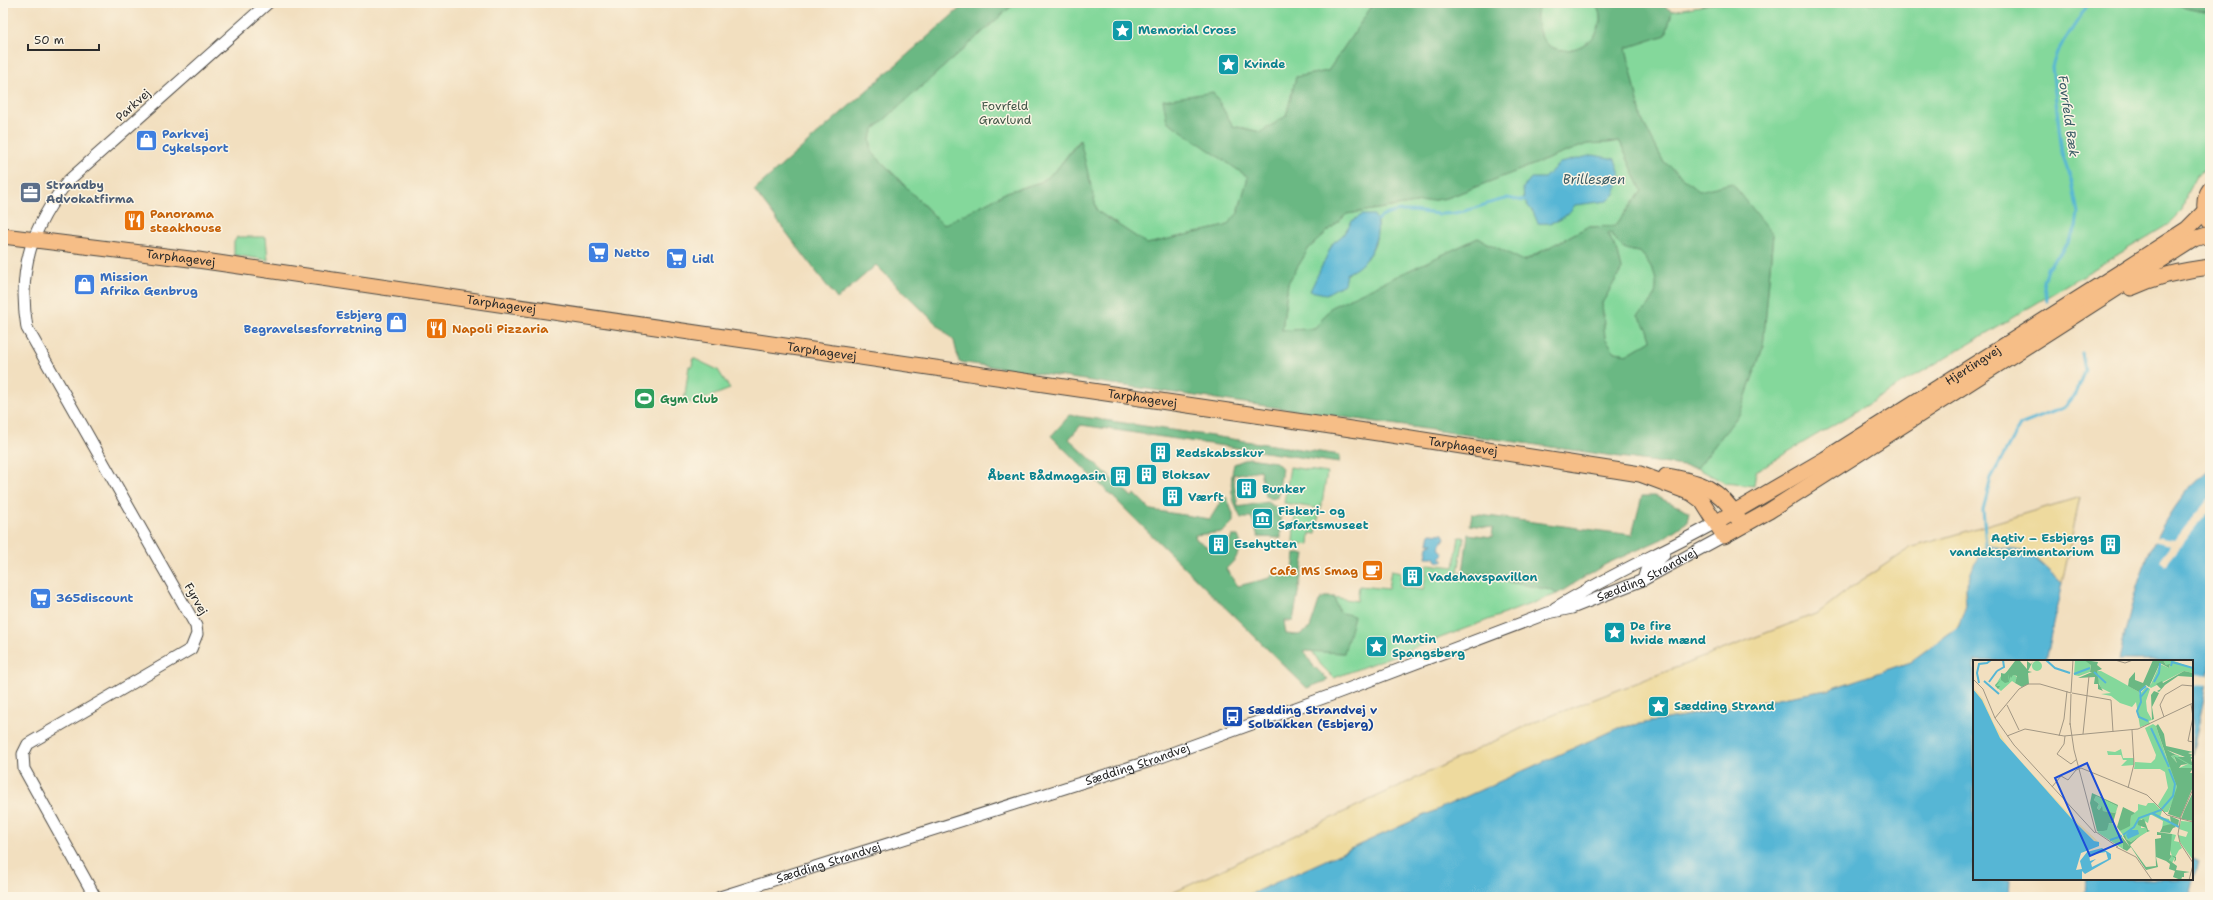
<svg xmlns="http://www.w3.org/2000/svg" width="2213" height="900" font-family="'Shantell Sans',sans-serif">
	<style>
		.green { fill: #84d89b; stroke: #588263; fill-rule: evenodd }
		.forest { fill: #6bb883; stroke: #4b7257; fill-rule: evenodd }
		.sand { fill: #eeda9e; stroke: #8c8264 }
		.water { fill: #56b6d5; stroke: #407080 }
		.pier { fill: #f2dfbf }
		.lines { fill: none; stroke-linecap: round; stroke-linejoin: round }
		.stream { stroke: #56b6d5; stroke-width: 3 }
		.minor-casing { stroke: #494641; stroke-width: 13 }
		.major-casing { stroke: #494641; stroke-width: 17 }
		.minor { stroke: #fff; stroke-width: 11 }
		.major { stroke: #f6be87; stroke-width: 15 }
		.labels { text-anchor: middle; stroke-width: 3; stroke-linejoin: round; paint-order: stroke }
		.culture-label { font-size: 12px; font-weight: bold; fill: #0d838f; stroke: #fcf5e5; text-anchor: start }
		.street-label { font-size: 12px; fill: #2b2b2b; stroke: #fcf5e5 }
		.park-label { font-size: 12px; fill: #415647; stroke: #fcf5e5 }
		.shop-label { font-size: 12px; font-weight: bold; fill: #366cbe; stroke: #fcf5e5; text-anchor: start }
		.service-label { font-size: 12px; font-weight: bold; fill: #4e5e75; stroke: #fcf5e5; text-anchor: start }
		.food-label { font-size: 12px; font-weight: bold; fill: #c56008; stroke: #fcf5e5; text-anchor: start }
		.leisure-label { font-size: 12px; font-weight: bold; fill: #27864d; stroke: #fcf5e5; text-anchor: start }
		.transit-label { font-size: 12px; font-weight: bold; fill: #164399; stroke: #fcf5e5; text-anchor: start }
		.water-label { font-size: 13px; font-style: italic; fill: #3a5c66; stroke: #fcf5e5 }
		.inset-river { fill: none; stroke: #56b6d5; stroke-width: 2 }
		.inset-road { fill: none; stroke: #a29784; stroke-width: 1 }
		.view { fill: #1d4ed8; fill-opacity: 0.15; stroke: #1d4ed8; stroke-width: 2 }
		.inset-edge { fill: none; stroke: #2b2b2b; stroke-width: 2 }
	</style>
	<rect width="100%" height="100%" fill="#fcf5e5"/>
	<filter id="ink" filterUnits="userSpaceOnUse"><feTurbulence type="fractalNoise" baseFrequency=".025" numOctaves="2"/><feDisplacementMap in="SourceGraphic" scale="8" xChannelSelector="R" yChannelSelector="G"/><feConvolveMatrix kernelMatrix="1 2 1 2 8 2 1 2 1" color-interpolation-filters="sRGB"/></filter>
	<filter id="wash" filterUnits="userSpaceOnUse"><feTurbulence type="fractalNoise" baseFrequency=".012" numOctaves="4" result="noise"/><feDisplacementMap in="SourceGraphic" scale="16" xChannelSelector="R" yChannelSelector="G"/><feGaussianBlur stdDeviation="0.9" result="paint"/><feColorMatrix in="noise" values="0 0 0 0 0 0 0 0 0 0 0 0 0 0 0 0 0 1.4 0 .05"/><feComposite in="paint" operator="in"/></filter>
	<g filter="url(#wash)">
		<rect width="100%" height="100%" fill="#f2dfbf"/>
		<g class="green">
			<polygon points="1015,3 1374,3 1328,71 1296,77 1286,117 1261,132 1233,126 1213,92 1168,121 1248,177 1238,213 1226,226 1147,244 1097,211 1079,140 1057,169 1041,182 1007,192 943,225 872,152 870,139 874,129"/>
			<path d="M1541,3h54c25,39 -48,70 -57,24 -2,-8 -2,-17 3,-24z"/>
			<polygon points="1716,3 2167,3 2210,12 2210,167 2196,176 2187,193 2182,211 2169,224 1756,471 1754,486 1725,483 1697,468 1740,413 1763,347 1773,234 1699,191 1663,161 1642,120 1626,48 1666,35 1672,11"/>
			<path d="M1620,142l22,49 -27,35 -28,1 -64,34 -45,-23 -146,69 -17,22 -33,1 6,-47 21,-35 38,-34 100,-16 140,-54zM1377,220c0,6 0,13 -1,19 -7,30 -41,40 -65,52l22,-48 10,-7z"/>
			<path d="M1612,233c8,14 11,17 28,19 20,22 24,44 -2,63l10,15 3,10 -23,14 -13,-2 -10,-14 -3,-35 20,-34 -4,-16 -10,-19z"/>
			<polygon points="237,237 266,237 268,260 234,255 234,242"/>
			<polygon points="693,358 718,370 730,389 694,403 684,402 689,366 692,366"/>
			<polygon points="1290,467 1327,473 1321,509 1284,503"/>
			<polygon points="1295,510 1319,514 1316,534 1310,533 1309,545 1293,542"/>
			<polygon points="1459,537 1464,537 1458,572 1551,590 1557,594 1334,678 1321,665 1312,651 1344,653 1339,612 1334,597 1357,601 1359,586 1388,589 1391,570 1401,572 1399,587 1423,590 1428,564 1454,567"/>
		</g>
		<g class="forest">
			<path d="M966,3h49l-141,126 -4,10 2,13 71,73 64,-33 34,-10 16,-13 23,-29 17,71 50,33 79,-18 12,-13 10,-36 -81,-56 -4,-21 50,-8 20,34 28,6 25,-16 10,-39 32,-6 46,-68h167c-5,7 -5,16 -3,24 9,46 82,15 57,-24h63l14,8 -6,24 -40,13 16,72 21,41 36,30 33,-8 41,51 -10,113 -23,66 -43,55 -738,-106 -5,-21 -78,-76 -39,34 -83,-109zM1620,142l22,49 -27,35 -28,1 -63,34 -46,-23 -147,69 -16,22 -33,1 6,-47 21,-35 38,-34 100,-16 140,-54zM1611,233c10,14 11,17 29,19 20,22 24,44 -2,63l10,15 3,10 -23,14 -13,-2 -10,-14 -3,-35 20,-34 -4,-16 -10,-19z"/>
			<polygon points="2167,3 2210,3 2210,12"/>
			<path d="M1070,415l270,40 -1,8 -258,-38 -12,14 63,58 3,-3 16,16 59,9 13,-21h4l6,16v8l-10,10 -28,3 1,4 19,13 13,-6 4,-10h6c7,14 -2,23 -12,33l12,17 32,-8 4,-5 19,-1 2,-18h10l-12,67h-9l2,13 13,1 11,-7 9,-27 5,-4h10l5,15 15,4 -10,37 -40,-2 8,13 16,16 -21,8 -256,-252z"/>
			<path d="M1249,458l27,4 6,6 -4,29 -6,2 -7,-3 -5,-26 -27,5 5,32 29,-5 13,8 1,28 -23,-1 -6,-19h-11c-10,-18 -12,-34 -7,-54z"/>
			<polygon points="1642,496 1655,496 1689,511 1687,522 1662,539 1606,564 1557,594 1551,590 1463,573 1468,534 1492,537 1493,528 1470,525 1472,514 1632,535"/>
		</g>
		<polygon class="sand" points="2080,497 2062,583 2028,552 1965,588 1966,606 1958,627 1910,662 1827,690 1618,728 1244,897 1164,897 1535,722 1818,613 1853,586 1910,548"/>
		<g class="water">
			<path d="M1593,155l22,4 6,19 -6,16 -7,7 -33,4c-9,13 -21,20 -37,18l-5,-11 -9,-11 -1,-13 8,-10h13l16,-15z"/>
			<path d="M1362,215h12c8,13 0,35 -10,46 -4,6 -12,10 -18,13l-2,10 -18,10 -16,-3 23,-48 10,-8 9,-14z"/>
			<path d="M2210,468v202l-18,84v-93h-73c12,-58 25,-114 61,-162 8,-11 20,-21 30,-31z"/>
			<polygon points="1430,533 1443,534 1445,538 1439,548 1444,554 1440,558 1443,559 1443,562 1437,561 1435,557 1426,557 1428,546 1433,543 1428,543"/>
			<polygon points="1986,545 2028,552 2062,583 2045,661 1974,661 1974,879 2010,879 2009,897 1244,897 1618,728 1827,690 1910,662 1958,627 1966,606 1965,588 1975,562"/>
			<polygon points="2192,858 2198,860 2190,897 2085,897 2086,879 2192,879"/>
		</g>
		<g class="pier">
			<polygon points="2208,498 2210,510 2165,566 2159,561 2171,545 2152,541 2155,537 2175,540"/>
			<polygon points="2192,674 2210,675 2209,686 2192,685"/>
		</g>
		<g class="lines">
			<g class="stream">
				<polyline points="1507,198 1524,201"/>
				<path d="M1377,220c20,-15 41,-7 63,-6 24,1 43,-11 66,-15"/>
				<polyline points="2047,301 2043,281 2047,268 2067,244 2076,228 2078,213 2072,182 2062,153 2052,67 2057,52 2089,3"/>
				<polyline points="1986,545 1983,510 1991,478 2020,425 2063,408 2075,394 2085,370 2082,353"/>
			</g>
		</g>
	</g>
	<g filter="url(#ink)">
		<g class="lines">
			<defs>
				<g id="minor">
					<polyline points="1643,580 1646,570 1664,555"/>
					<path d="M1555,608c52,-32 108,-56 162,-86"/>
					<path d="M95,897l-71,-128 -1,-15 5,-10 163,-95 6,-15 -1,-8 -169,-298c-10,-59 5,-102 42,-148l199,-177"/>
					<path id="s1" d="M720,897l430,-136 187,-68 211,-80 24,-5 71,-28 81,-44"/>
				</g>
				<g id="major">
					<path d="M2210,189c-7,9 -7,23 0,33"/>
					<path id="s2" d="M3,236l195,24 1187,174 255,40 51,19 11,8 22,35 45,-25 425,-272 16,-5"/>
					<path d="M2131,288c26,-12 51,-18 79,-21"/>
					<path d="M1666,476c35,6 54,12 73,44"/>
					<path id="s3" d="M1717,522l108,-63 297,-188 65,-42 18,-18"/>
				</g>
			</defs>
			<use href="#minor" class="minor-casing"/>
			<use href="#major" class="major-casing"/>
			<use href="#minor" class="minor"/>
			<use href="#major" class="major"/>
		</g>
	</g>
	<defs>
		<symbol id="sight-square" viewBox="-11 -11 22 22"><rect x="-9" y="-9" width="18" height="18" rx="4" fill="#0f9aa8" stroke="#fcf5e5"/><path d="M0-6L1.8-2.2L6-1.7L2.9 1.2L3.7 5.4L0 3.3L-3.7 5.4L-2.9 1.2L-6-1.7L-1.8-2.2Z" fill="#fff"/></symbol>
		<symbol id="shop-square" viewBox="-11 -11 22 22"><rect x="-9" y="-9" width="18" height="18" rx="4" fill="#3f7fe0" stroke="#fcf5e5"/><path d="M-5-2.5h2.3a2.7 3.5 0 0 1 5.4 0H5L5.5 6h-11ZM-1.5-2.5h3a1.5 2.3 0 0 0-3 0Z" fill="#fff"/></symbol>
		<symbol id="office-square" viewBox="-11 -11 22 22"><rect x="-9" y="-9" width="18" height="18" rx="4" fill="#5c6f8a" stroke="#fcf5e5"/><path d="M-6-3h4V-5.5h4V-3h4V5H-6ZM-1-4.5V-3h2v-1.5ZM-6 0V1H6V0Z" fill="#fff"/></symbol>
		<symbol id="restaurant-square" viewBox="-11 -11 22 22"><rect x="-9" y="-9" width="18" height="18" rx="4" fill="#e8710a" stroke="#fcf5e5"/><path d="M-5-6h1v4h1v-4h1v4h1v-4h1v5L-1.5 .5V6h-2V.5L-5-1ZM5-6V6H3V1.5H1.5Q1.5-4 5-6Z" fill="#fff"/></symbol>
		<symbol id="supermarket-square" viewBox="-11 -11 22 22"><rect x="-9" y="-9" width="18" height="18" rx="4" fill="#3f7fe0" stroke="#fcf5e5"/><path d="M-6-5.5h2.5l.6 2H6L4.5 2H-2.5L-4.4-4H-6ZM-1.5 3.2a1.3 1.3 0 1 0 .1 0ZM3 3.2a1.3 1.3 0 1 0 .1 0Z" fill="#fff"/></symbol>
		<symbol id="stadium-square" viewBox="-11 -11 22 22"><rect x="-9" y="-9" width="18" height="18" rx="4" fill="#2e9e5b" stroke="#fcf5e5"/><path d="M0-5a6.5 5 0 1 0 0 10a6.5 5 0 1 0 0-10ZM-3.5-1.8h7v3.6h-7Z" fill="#fff"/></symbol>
		<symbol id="building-square" viewBox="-11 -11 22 22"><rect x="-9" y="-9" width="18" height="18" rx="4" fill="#0f9aa8" stroke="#fcf5e5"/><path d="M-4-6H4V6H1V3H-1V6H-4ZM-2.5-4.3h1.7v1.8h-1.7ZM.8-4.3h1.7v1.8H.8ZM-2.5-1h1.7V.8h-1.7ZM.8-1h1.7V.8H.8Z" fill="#fff"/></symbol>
		<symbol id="museum-square" viewBox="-11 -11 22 22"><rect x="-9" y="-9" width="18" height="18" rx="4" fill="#0f9aa8" stroke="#fcf5e5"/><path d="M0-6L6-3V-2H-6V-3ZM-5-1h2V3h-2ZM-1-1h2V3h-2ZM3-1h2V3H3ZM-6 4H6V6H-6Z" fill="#fff"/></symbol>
		<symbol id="cafe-square" viewBox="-11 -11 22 22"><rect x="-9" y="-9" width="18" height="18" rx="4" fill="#e8710a" stroke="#fcf5e5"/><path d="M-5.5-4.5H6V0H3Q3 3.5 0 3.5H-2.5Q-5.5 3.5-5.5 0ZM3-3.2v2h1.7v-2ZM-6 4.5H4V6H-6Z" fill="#fff"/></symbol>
		<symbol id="bus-square" viewBox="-11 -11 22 22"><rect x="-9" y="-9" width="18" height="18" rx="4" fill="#1a4fb4" stroke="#fcf5e5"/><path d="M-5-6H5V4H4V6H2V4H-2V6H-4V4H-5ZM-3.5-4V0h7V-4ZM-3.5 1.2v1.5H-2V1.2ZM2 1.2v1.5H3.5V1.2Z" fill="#fff"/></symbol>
	</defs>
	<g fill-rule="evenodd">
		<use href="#sight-square" x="1110" y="18" width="25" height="25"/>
		<use href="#sight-square" x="1216" y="52" width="25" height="25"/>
		<use href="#shop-square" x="134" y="128" width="25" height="25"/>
		<use href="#office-square" x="18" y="180" width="25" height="25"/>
		<use href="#restaurant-square" x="122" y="208" width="25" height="25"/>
		<use href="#supermarket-square" x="586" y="240" width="25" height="25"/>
		<use href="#supermarket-square" x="664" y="246" width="25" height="25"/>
		<use href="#shop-square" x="72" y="272" width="25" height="25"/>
		<use href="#shop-square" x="384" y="310" width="25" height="25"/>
		<use href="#restaurant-square" x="424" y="316" width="25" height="25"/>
		<use href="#stadium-square" x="632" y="386" width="25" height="25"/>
		<use href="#building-square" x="1148" y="440" width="25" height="25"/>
		<use href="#building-square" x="1134" y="462" width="25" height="25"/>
		<use href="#building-square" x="1108" y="464" width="25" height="25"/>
		<use href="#building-square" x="1234" y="476" width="25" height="25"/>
		<use href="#building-square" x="1160" y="484" width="25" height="25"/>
		<use href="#museum-square" x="1250" y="506" width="25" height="25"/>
		<use href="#building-square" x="1206" y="532" width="25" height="25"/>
		<use href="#building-square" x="2098" y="532" width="25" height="25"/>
		<use href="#cafe-square" x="1360" y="558" width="25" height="25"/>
		<use href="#building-square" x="1400" y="564" width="25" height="25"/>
		<use href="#supermarket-square" x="28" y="586" width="25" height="25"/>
		<use href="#sight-square" x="1602" y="620" width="25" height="25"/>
		<use href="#sight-square" x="1364" y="634" width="25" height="25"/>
		<use href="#sight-square" x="1646" y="694" width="25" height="25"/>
		<use href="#bus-square" x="1220" y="704" width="25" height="25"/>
	</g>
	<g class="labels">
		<g class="culture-label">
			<text x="1138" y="34">Memorial Cross</text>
			<text x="1244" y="68">Kvinde</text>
			<text x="1176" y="457">Redskabsskur</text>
			<text x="1162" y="479">Bloksav</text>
			<text x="1106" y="480" text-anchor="end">Åbent Bådmagasin</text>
			<text x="1262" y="493">Bunker</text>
			<text x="1188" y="501">Værft</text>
			<text x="1278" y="515">Fiskeri- og<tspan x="1278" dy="14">Søfartsmuseet</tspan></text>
			<text x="2094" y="542" text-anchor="end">Aqtiv – Esbjergs<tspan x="2094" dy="14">vandeksperimentarium</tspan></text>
			<text x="1234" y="548">Esehytten</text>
			<text x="1428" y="581">Vadehavspavillon</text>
			<text x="1630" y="630">De fire<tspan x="1630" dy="14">hvide mænd</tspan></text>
			<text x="1392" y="643">Martin<tspan x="1392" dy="14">Spangsberg</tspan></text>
			<text x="1674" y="710">Sædding Strand</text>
		</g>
		<g class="street-label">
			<text transform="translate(133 105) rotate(-42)" y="4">Parkvej</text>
			<text dy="4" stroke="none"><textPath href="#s2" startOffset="179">Tarphagevej</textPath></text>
			<text dy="4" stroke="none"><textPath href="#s2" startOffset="503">Tarphagevej</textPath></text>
			<text dy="4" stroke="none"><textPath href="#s2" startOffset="827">Tarphagevej</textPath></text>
			<text dy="4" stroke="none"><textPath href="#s3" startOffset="300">Hjertingvej</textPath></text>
			<text dy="4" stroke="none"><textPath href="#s2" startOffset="1151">Tarphagevej</textPath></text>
			<text dy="4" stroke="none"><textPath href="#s2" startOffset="1475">Tarphagevej</textPath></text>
			<text dy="4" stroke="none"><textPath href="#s1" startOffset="982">Sædding Strandvej</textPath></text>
			<text transform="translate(196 599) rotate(61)" y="4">Fyrvej</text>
			<text dy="4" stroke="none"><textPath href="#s1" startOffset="438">Sædding Strandvej</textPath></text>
			<text dy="4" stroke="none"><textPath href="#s1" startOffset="114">Sædding Strandvej</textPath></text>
		</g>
		<g class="park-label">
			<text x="1005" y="110">Fovrfeld<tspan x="1005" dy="14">Gravlund</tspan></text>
		</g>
		<g class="shop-label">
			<text x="162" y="138">Parkvej<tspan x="162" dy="14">Cykelsport</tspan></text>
			<text x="614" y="257">Netto</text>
			<text x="692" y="263">Lidl</text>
			<text x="100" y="281">Mission<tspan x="100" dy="14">Afrika Genbrug</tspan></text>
			<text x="382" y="319" text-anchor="end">Esbjerg<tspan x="382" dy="14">Begravelsesforretning</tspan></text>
			<text x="56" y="602">365discount</text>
		</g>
		<g class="service-label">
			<text x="46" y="189">Strandby<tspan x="46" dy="14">Advokatfirma</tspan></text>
		</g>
		<g class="food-label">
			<text x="150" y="218">Panorama<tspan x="150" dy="14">steakhouse</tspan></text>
			<text x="452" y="333">Napoli Pizzaria</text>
			<text x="1358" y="575" text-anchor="end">Cafe MS Smag</text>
		</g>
		<g class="leisure-label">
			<text x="660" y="403">Gym Club</text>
		</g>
		<g class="transit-label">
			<text x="1248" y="714">Sædding Strandvej v<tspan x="1248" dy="14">Solbakken (Esbjerg)</tspan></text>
		</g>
		<g class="water-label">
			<text transform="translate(2069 116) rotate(82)" y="5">Fovrfeld Bæk</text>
			<text x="1594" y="184">Brillesøen</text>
		</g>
	</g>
	<g transform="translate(1973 660)">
		<rect width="220" height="220" fill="#f2dfbf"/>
		<path d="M102,0h9l7,4 -1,8 -11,4 -5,-1zM190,0h8l22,8v5l-9,-2 -33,17 -3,-2 3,-2 9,-20 9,4 1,-3h-4zM59 6a5 5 0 1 1 10 0a5 5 0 1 1-10 0ZM35,11l9,6 -2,6 -3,-2 -11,10 -6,-5 6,-10zM124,11h4l15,8 23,13v3l7,-8 4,2 -4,12 1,10 5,9 -3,1 1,3 -10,3 -4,-25 -4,5 -12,-4 -9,-7 -10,-2 10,-1 -10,-5 -5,-12zM180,64l3,2 10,30 8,15 3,16v5l-9,20h-4l-6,-7 10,-17 -3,-16 -5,-3h-26l1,-7 16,1 4,-4 1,-4 -11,-27zM148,89l2,9h11v7l-13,1 6,-6h-4l-2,-5h-13l-1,-4 8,1zM194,91l18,7 -7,-2 12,6 3,6h-14l9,-4 -14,-7 3,6 -6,-7 5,-1zM123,136l21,10 -1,7 -13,-2 -2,-4 -2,3 -2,-2 2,-4 -5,-4zM175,143h6l8,8 -2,6 9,2 2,5 -9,6 1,-9 -13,-7 -2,9 -7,-4v9h5l1,4 -16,10 -5,-3 -6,-8 10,-7 1,-8 7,-6v-6l8,2zM208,161l12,1v38l-13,-18 -2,-7 8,2 2,-5 -9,-3zM138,162l11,14 1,13 -26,-17zM199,174l4,1 -2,6 5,1 3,6 -3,2 -7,13 -3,-3 3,-4 -3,-9z" fill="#84d89b"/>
		<path d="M111,0l14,2 -1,3 5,4 -5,2 2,13 4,7 8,3 -13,-5v-5h-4l1,-7 -17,1 14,-6h-2l1,-7zM180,0h10l3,5 4,-1 -1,4 -9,-5 -11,24 -3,-2 -7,7 -11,-6 1,-7 6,-7v8l8,3zM42,1h5l7,8v-8l4,3 2,-3 -5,10 4,1 -4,1 1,11 -7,3 -7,-4 2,-7 -4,-1 -2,3 -1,-2v5l-2,-7 1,8 -4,1 -4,-3 -5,6h4l-2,3 -3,-4 6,-5v-7l4,1zM211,11l9,2v4l-15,-1 -13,9 -6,7 -2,-1 4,-2 -5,-5 6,-3 1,2zM181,31l5,2 -7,14 2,12 -2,1 -1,-25zM185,64l6,10 2,12 27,6 -5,1 5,2 -3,1 3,2 -2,1 2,7 -16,-9h8l-18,-7 9,5 -5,1 6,7 -3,-7 14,8 -7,1 -2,3h14l-3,5h3v14l-13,31 -12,-4 9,-27 -18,-52 -3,-9zM220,132v29l-12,-2 3,-8zM119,133l26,12 -5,18h-4l-2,7 -4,1h-6l-7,-28zM123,136l21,10 -1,7 -13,-2 -1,-5 -3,4 -2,-2 2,-4 -5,-4zM150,147l12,6 -4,3 -1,10 -10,5 -3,-4zM197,156l9,4 -1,6h-3l1,1 -3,1 -3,5 -10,-1 3,-6 8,-2zM171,159l4,11 2,1 -3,1 -1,-4 -8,-3 -1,-4zM184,172l15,2 -2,21 6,2v3l-2,2 1,-4 -3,-2 -3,4 8,6 -1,4 14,2 -6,1v4h-2l-1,3 -8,-3 2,-6 -6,-2 1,-5 -4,-3 -10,-4 2,10 -12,3 -15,-23 -4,4 -4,-2 -1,-12 8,10 -7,-11 2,-1 1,4 5,3 9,-6 -10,9 16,22 10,-1 -1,-27 6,-1v-3h-4z" fill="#6bb883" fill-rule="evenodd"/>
		<path d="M0,27l10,12 11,25 14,23 63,69 31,29 -8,-4 -24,-24 -70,-79z" fill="#eeda9e"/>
		<path d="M0,29l9,11 18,38 70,79 24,24 5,1v4l-18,7 -5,17 6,-1 -2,-8 7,-9 15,-4 9,6v5l-26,15 -3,-3v9h-109zM133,192l2,7 -16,8 -1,-4 5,-4 -6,2 -1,-6zM157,170h8l1,4 -11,5 -2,-4z" fill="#56b6d5" fill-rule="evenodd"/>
		<path class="inset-river" d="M73,0l9,8 15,5M198,6l1,-4 21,6M24,11l7,-4 -1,-7M121,12l12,11M101,14l16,-6M11,21l15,13M16,22l8,-11M181,22l5,-9 1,-10M6,23l-2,-10 2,-9 8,-1 4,-3M173,26l-6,5 1,11 -4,9 2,6 9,4M167,38l8,-10M178,68l18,39M179,153l27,14M150,175l11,-8 5,-9 22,-8 12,-14 2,-12 -6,-15M137,180l12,-4"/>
		<path class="inset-road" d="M142,0l10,3 8,-3M0,19l10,10 12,29 19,27 81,88M98,33l2,-33M99,33l39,7 2,32M218,44l2,13 -5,24 5,1M34,45l12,25M191,57l-4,-12 5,-10 17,-10 11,1M22,58l24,-29 9,-5h12l31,9M97,63l4,27 22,83M97,65l1,-31M110,74l6,-58M34,76l18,-7 39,7 74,-7 55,-26M86,76l5,-17 3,-28M92,76l-1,8 -7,10 14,10 6,-5M79,127l9,-11 7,4 8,-10 5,-2 66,27 20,20 26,7M155,128l6,-24 -2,-34M220,129l-12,27 -3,18 2,9 13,20M123,172l22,15M143,187l20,10 16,23M216,220l4,-15"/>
		<path class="view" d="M114,103l35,79 -32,14 -35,-78z"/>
		<rect width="220" height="220" class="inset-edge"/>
	</g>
	<rect width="2213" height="900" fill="none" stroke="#fcf5e5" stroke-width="16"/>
	<path d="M28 44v6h71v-6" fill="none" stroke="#2b2b2b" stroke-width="2"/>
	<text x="34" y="44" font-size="12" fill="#2b2b2b" stroke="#fcf5e5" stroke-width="3" paint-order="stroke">50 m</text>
</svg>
